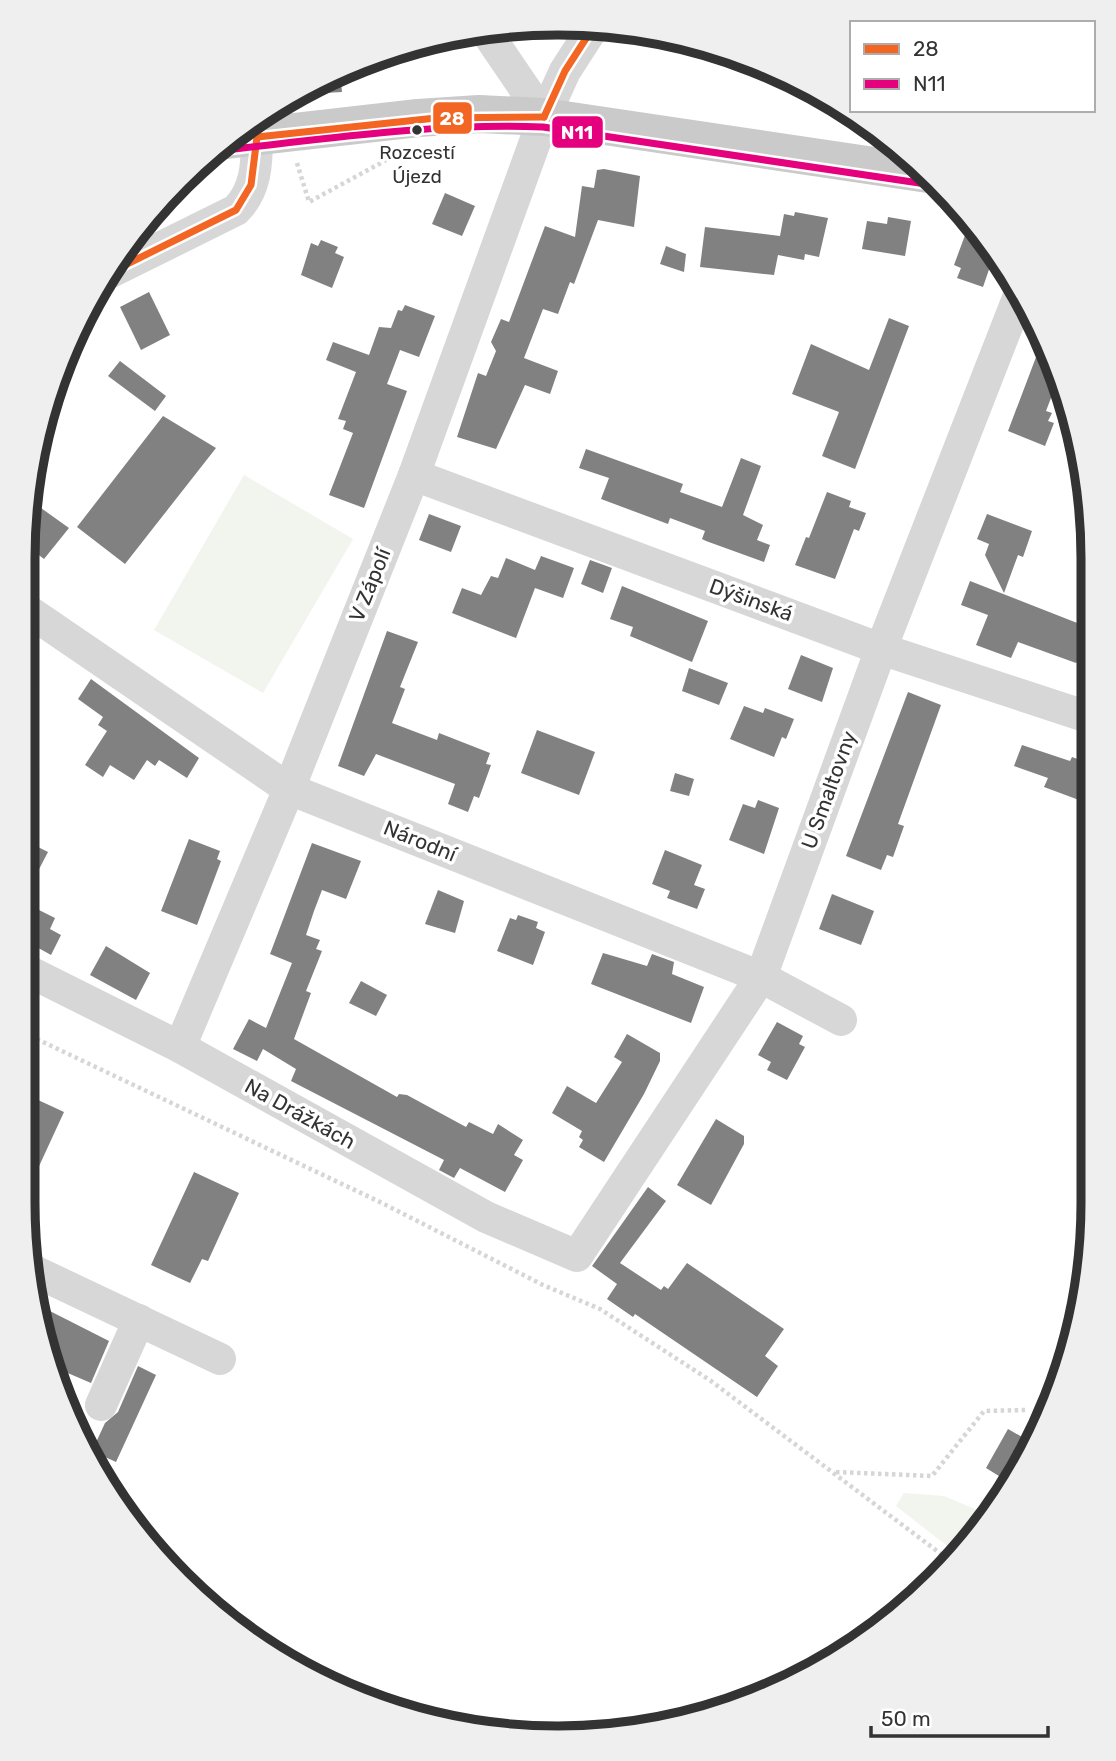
<svg xmlns="http://www.w3.org/2000/svg" width="1116" height="1761" font-family="Rubik,sans-serif">
	<style>
		.green { fill: #f1f5ed }
		.building { fill: #818181 }
		.lines { fill: none; stroke-linecap: round; stroke-linejoin: round }
		.path { stroke: #d6d6d6; stroke-width: 4.5; stroke-dasharray: 3.5 3.5; stroke-linecap: butt }
		.minor { stroke: #d7d7d7; stroke-width: 32 }
		.major { stroke: #cacaca; stroke-width: 38 }
		.bus-1-casing { stroke: #fff; stroke-width: 12 }
		.bus-2-casing { stroke: #fff; stroke-width: 12 }
		.bus-1 { stroke: #f26522; stroke-width: 7 }
		.bus-2 { stroke: #e5007d; stroke-width: 7 }
		.bus-dot { fill: #333; stroke: #fff; stroke-width: 2.5 }
		.labels { text-anchor: middle; stroke-width: 7; stroke-linejoin: round; paint-order: stroke }
		.bus-label { font-size: 19px; fill: #333; stroke: #fff }
		.street-label { font-size: 21px; fill: #333; stroke: #fff }
		.rim { fill: none; stroke: #333; stroke-width: 9 }
		.line-badge { stroke: #fff; stroke-width: 2.5 }
		.badge-label { font-size: 19px; text-anchor: middle; font-weight: bold; fill: #fff }
	</style>
	<rect width="100%" height="100%" fill="#fff"/>
	<g class="green">
		<polygon points="244,475 353,539 263,693 154,630"/>
		<polygon points="904,1493 944,1496 987,1514 960,1556 896,1506"/>
	</g>
	<g class="building">
		<polygon points="340,71 342,92 324,93 323,78"/>
		<polygon points="604,169 640,176 634,227 598,220 574,284 570,282 558,314 543,309 524,358 558,371 550,394 525,385 496,449 457,437 478,373 486,376 496,351 491,342 501,319 509,322 545,226 575,237 582,186 594,188 597,170"/>
		<polygon points="445,193 475,206 462,236 432,224"/>
		<polygon points="795,212 828,218 819,257 805,254 804,260 778,255 774,275 700,267 705,227 780,236 784,214 794,216"/>
		<polygon points="888,217 911,221 905,256 862,249 867,221 887,224"/>
		<polygon points="971,219 995,252 983,287 957,278 961,268 954,265"/>
		<polygon points="321,240 338,247 335,253 344,257 332,288 301,275 311,243 318,246"/>
		<polygon points="666,246 686,254 684,272 660,264"/>
		<polygon points="149,292 170,335 141,350 120,307"/>
		<polygon points="405,305 435,316 419,357 400,350 387,384 407,391 364,508 329,495 353,433 343,429 346,421 338,419 356,372 326,360 333,342 369,355 379,327 391,328 398,310 402,311"/>
		<polygon points="889,318 909,326 855,469 822,456 839,412 792,394 811,344 869,370"/>
		<polygon points="1044,336 1059,377 1046,411 1052,413 1048,421 1054,423 1045,446 1008,431"/>
		<polygon points="120,361 166,396 155,411 108,376"/>
		<polygon points="163,416 216,448 125,564 77,527"/>
		<polygon points="586,449 683,484 680,492 722,507 741,458 761,466 743,515 763,525 757,540 770,545 764,562 706,541 702,539 705,531 670,518 668,524 601,499 609,478 579,468"/>
		<polygon points="827,492 851,501 849,507 866,513 859,531 854,529 835,579 795,565 806,537 809,538"/>
		<polygon points="27,498 69,528 44,559 27,546"/>
		<polygon points="429,514 461,526 451,552 419,540"/>
		<polygon points="987,514 1032,531 1023,557 1018,555 1004,593 985,555 989,544 977,539"/>
		<polygon points="541,556 574,568 563,598 535,588 516,638 452,613 462,588 481,595 491,576 498,578 506,558 535,570"/>
		<polygon points="590,560 612,568 603,593 581,584"/>
		<polygon points="970,581 1090,628 1085,640 1092,642 1092,648 1076,663 1018,642 1011,658 976,645 988,615 961,605"/>
		<polygon points="622,586 708,621 692,662 630,636 633,627 610,619"/>
		<polygon points="387,631 418,642 400,687 405,689 392,723 437,740 439,733 490,753 486,764 491,765 479,798 474,796 468,812 448,804 455,784 376,754 364,776 338,766"/>
		<polygon points="801,655 833,668 822,702 788,689"/>
		<polygon points="689,668 728,683 719,705 682,691"/>
		<polygon points="91,679 199,758 187,778 159,760 155,766 147,760 134,780 110,765 103,777 85,765 107,731 98,725 103,717 78,699"/>
		<polygon points="908,692 941,705 898,824 904,826 893,857 887,855 881,870 846,856"/>
		<polygon points="744,706 763,713 765,708 794,719 786,739 782,737 774,757 730,739"/>
		<polygon points="537,730 595,752 579,795 521,773"/>
		<polygon points="1022,745 1070,761 1072,757 1091,764 1091,792 1087,803 1044,787 1048,778 1014,766"/>
		<polygon points="675,773 694,779 689,796 670,791"/>
		<polygon points="758,800 779,808 764,854 729,840 743,804 755,808"/>
		<polygon points="189,839 220,851 217,859 221,861 197,925 161,911"/>
		<polygon points="312,843 361,861 346,899 322,890 314,911 306,935 320,940 316,949 322,951 306,991 311,993 294,1039 397,1097 399,1094 407,1095 466,1127 469,1122 493,1134 498,1124 523,1140 514,1155 523,1160 505,1192 460,1168 454,1178 439,1170 444,1160 291,1081 296,1069 263,1049 257,1061 233,1049 249,1019 266,1028 292,963 270,954"/>
		<polygon points="32,844 48,852 25,896 25,857"/>
		<polygon points="665,850 702,865 694,885 705,889 697,909 667,898 670,891 652,884"/>
		<polygon points="438,890 464,901 455,933 425,924"/>
		<polygon points="832,894 874,911 861,945 819,929"/>
		<polygon points="25,903 55,918 50,929 61,935 51,955 24,940"/>
		<polygon points="518,915 538,922 536,928 545,932 533,965 497,951 510,918 516,920"/>
		<polygon points="106,946 150,973 136,1000 90,975"/>
		<polygon points="603,953 647,966 652,954 674,962 672,974 704,987 691,1023 591,984"/>
		<polygon points="361,981 387,995 376,1016 349,1003"/>
		<polygon points="777,1022 803,1036 799,1044 805,1047 787,1080 767,1070 771,1062 758,1055"/>
		<polygon points="627,1034 660,1053 660,1061 644,1094 604,1162 579,1147 583,1140 579,1137 582,1131 552,1113 567,1086 596,1103 622,1062 614,1057"/>
		<polygon points="23,1093 64,1112 23,1201"/>
		<polygon points="716,1119 744,1136 744,1144 711,1205 677,1185"/>
		<polygon points="194,1172 239,1193 208,1261 202,1259 190,1283 151,1265"/>
		<polygon points="648,1187 666,1201 620,1263 661,1290 664,1286 668,1289 687,1263 784,1329 765,1356 778,1366 757,1397 635,1314 633,1317 607,1299 617,1284 592,1266"/>
		<polygon points="40,1306 109,1341 91,1383 49,1365"/>
		<polygon points="138,1366 156,1375 116,1462 92,1451 105,1423 118,1412"/>
		<polygon points="1008,1429 1031,1442 1007,1481 986,1468"/>
	</g>
	<g class="lines">
		<g class="path">
			<polyline points="297,163 309,202 401,152"/>
			<polyline points="24,1033 382,1203 543,1285 600,1309 711,1381 953,1563"/>
			<polyline points="836,1472 932,1476 984,1411 1025,1410"/>
		</g>
		<g class="minor">
			<polyline points="485,30 544,117"/>
			<path d="M111,272l125,-62c20,-20 21,-46 21,-73"/>
			<polyline points="414,475 881,649 1091,718"/>
			<polyline points="27,610 289,789 761,977 841,1020"/>
			<polyline points="24,969 180,1047 486,1217 577,1256 761,977 881,649 1020,293"/>
			<polyline points="180,1047 289,789 414,475 544,117 565,71 594,26"/>
			<polyline points="34,1271 220,1359"/>
			<polyline points="101,1405 139,1320"/>
		</g>
		<polyline class="major" points="225,140 418,118 479,114 544,117 928,174"/>
		<defs>
			<g id="bus-1">
				<polyline points="544,117 565,71 594,26"/>
				<polyline points="257,137 436,118 544,117"/>
				<polyline points="111,272 236,210 251,185 257,137"/>
			</g>
			<path id="bus-2" d="M226,150c106,-12 210,-27 317,-23l383,57"/>
		</defs>
		<use href="#bus-1" class="bus-1-casing"/>
		<use href="#bus-2" class="bus-2-casing"/>
		<use href="#bus-1" class="bus-1"/>
		<use href="#bus-2" class="bus-2"/>
	</g>
	<circle class="bus-dot" cx="417" cy="130" r="6"/>
	<g class="labels">
		<g class="bus-label">
			<text x="417" y="159">Rozcestí<tspan x="417" dy="24">Újezd</tspan></text>
		</g>
		<g class="street-label">
			<text transform="translate(370 585) rotate(-68)" y="7">V Zápolí</text>
			<text transform="translate(751 600) rotate(20)" y="7">Dýšinská</text>
			<text transform="translate(829 790) rotate(-70)" y="7">U Smaltovny</text>
			<text transform="translate(420 841) rotate(22)" y="7">Národní</text>
			<text transform="translate(300 1114) rotate(29)" y="7">Na Drážkách</text>
		</g>
	</g>
	<path d="M0 0H1116V1761H0ZM558 35H558A523 523 0 0 1 1081 558V1203A523 523 0 0 1 558 1726H558A523 523 0 0 1 35 1203V558A523 523 0 0 1 558 35Z" fill="#efefef" fill-rule="evenodd"/>
	<path class="rim" d="M558 35H558A523 523 0 0 1 1081 558V1203A523 523 0 0 1 558 1726H558A523 523 0 0 1 35 1203V558A523 523 0 0 1 558 35Z"/>
	<g class="line-badge">
		<rect x="432" y="101" width="41" height="34" rx="7" fill="#f26522"/>
		<rect x="551" y="115" width="53" height="34" rx="7" fill="#e5007d"/>
	</g>
	<g class="badge-label">
		<text x="452" y="125">28</text>
		<text x="577" y="139">N11</text>
	</g>
	<rect x="850" y="21" width="245" height="91" fill="#ffffff" stroke="#adadad" stroke-width="2"/>
	<rect x="864" y="44" width="35" height="10" fill="#f26522" stroke="#adadad" stroke-width="2"/>
	<text x="913" y="56" font-size="21" fill="#333333">28</text>
	<rect x="864" y="79" width="35" height="10" fill="#e5007d" stroke="#adadad" stroke-width="2"/>
	<text x="913" y="91" font-size="21" fill="#333333">N11</text>
	<path d="M871 1726v10h177v-10" fill="none" stroke="#333333" stroke-width="3.5"/>
	<text x="881" y="1726" font-size="21" fill="#333333" stroke="#ffffff" stroke-width="5" paint-order="stroke">50 m</text>
</svg>
